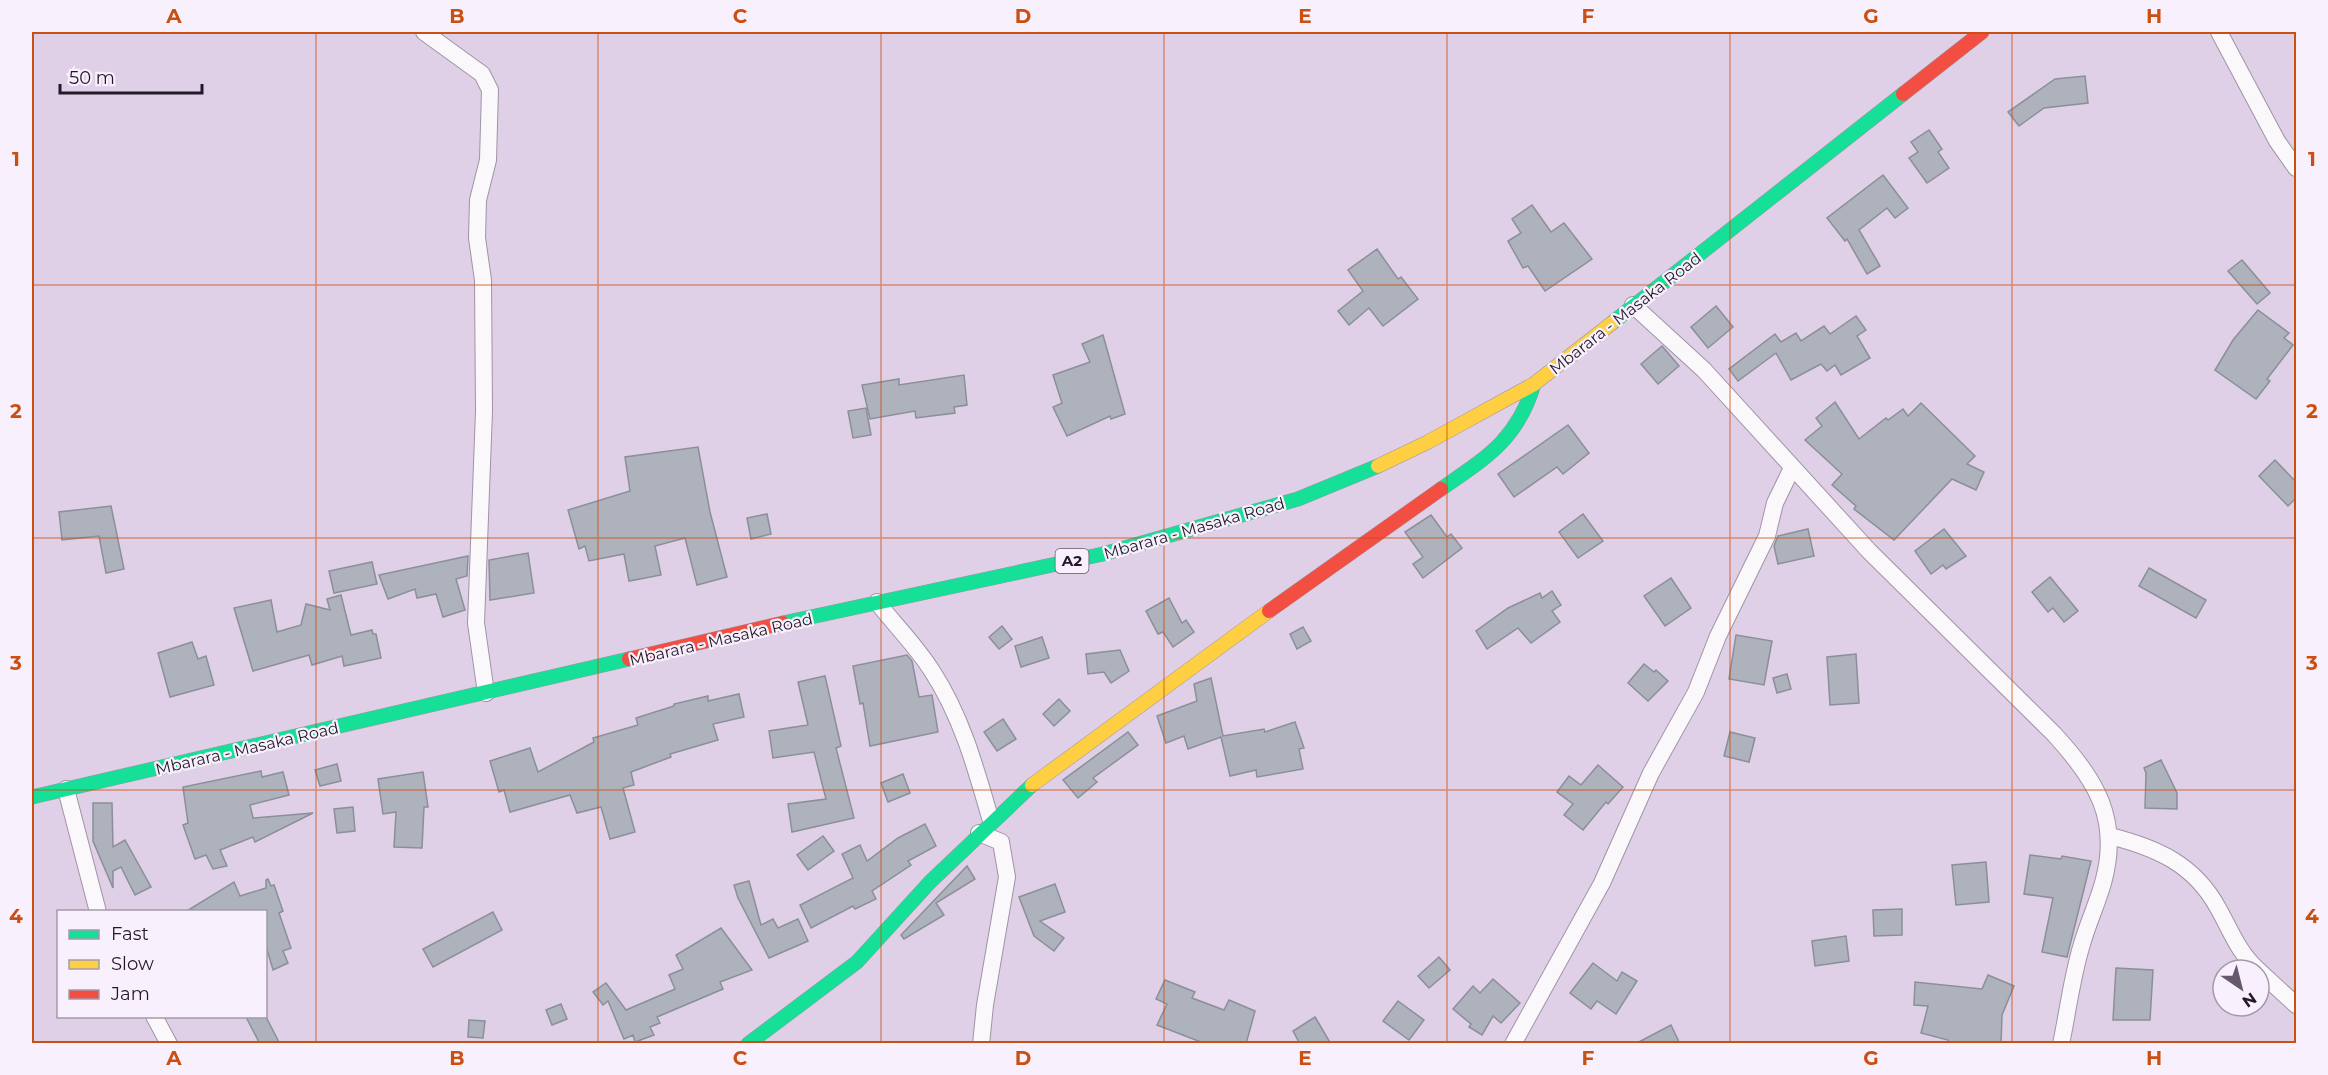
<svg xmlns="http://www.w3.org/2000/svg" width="2328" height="1075" font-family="Montserrat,sans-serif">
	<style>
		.building { fill: #adb2bc; stroke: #8a8f99; stroke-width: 1.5 }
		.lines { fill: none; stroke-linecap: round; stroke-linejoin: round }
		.street-casing { stroke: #9f94a5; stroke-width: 18 }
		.fast-casing { stroke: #9f94a5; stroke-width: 15 }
		.slow-casing { stroke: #9f94a5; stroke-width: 15 }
		.jam-casing { stroke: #9f94a5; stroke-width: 15 }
		.street { stroke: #faf8fb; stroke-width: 16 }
		.fast { stroke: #16e098; stroke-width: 14 }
		.slow { stroke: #ffcf43; stroke-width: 14 }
		.jam { stroke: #f24e42; stroke-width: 14 }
		.grid { fill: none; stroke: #ca4f10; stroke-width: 1.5; stroke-opacity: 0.55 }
		.labels { text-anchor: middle; stroke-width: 4.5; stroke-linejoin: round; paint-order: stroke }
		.shield { fill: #f8f0fd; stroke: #635a68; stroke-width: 1.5 }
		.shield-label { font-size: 15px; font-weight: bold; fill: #231928 }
		.street-label { font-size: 16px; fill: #231928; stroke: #f8f0fd }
		.neatline { fill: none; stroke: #ca4f10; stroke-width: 2 }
		.grid-label { font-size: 20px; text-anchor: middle; font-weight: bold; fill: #ca4f10 }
	</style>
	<rect width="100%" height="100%" fill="#dfd0e7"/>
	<g class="building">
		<polygon points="2085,76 2088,103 2044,108 2019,126 2008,112 2055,79"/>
		<polygon points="1929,130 1942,149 1938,152 1949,168 1927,183 1909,158 1918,152 1911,142"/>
		<polygon points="1883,175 1908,208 1895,218 1887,208 1859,230 1880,266 1867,274 1847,239 1845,241 1827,218"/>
		<polygon points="1532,205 1551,232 1564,223 1592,259 1545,291 1528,266 1523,268 1508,241 1521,233 1512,219"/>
		<polygon points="1377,249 1398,279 1401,277 1418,299 1383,326 1369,308 1349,325 1338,311 1363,291 1348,270"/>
		<polygon points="2242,260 2270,293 2257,304 2228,271"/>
		<polygon points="1716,306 1733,327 1708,348 1691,327"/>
		<polygon points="2258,310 2289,333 2284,338 2293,345 2267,379 2270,381 2256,399 2215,370 2233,340"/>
		<polygon points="1856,316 1866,330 1857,336 1870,358 1841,375 1835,365 1827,371 1821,364 1791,380 1776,353 1738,381 1729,369 1775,334 1781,342 1796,333 1801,341 1824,326 1830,334"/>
		<polygon points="1103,335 1125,414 1111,419 1110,416 1067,436 1053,407 1062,403 1053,375 1090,362 1082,344"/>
		<polygon points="1662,346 1679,366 1658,384 1641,364"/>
		<polygon points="964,375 967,405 954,407 955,413 916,418 915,411 870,419 862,385 899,379 899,385"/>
		<polygon points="1835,402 1859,439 1886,418 1888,420 1903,409 1908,416 1921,403 1975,456 1967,464 1984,472 1976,490 1952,479 1894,540 1854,509 1856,506 1832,485 1842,474 1805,440 1822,426 1816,418"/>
		<polygon points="866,408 871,435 853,438 848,411"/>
		<polygon points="1568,425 1589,453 1563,474 1557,467 1514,497 1498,474"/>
		<polygon points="698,447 710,512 727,577 697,585 685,538 655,546 661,575 629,581 624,554 589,561 585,546 579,549 568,510 630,491 625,457"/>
		<polygon points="2275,460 2296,482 2296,498 2288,506 2259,476"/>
		<polygon points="111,506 124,569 106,573 99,536 62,540 59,512"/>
		<polygon points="767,514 771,534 751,539 747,518"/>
		<polygon points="1583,514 1603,541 1578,558 1559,532"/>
		<polygon points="1431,515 1447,537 1451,534 1462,548 1423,578 1413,564 1423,557 1405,532"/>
		<polygon points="1808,529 1814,556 1778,564 1774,546 1778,536"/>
		<polygon points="1944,529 1966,556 1946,569 1943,565 1931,574 1915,551"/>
		<polygon points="528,553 534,593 490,600 489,560"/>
		<polygon points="468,556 467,576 456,579 465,610 443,617 436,594 417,598 415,589 388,599 379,575"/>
		<polygon points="372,562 377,584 334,593 329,571"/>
		<polygon points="2149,568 2206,600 2196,618 2139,586"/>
		<polygon points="2050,577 2078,611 2064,622 2053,608 2048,612 2032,592"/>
		<polygon points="1671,578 1691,608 1665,626 1644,596"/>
		<polygon points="1552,591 1561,605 1552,611 1560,622 1531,643 1518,628 1487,649 1476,631 1508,608 1540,593 1542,598"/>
		<polygon points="341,595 351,635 372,630 373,634 376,634 381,658 344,666 342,656 312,665 309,655 253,671 234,608 271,600 277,632 301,625 306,604 330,610 327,599"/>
		<polygon points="1169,598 1182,623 1186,620 1194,632 1173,647 1163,632 1158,634 1146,611"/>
		<polygon points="1002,626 1012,639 999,649 989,637"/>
		<polygon points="1303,627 1311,641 1297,649 1290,634"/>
		<polygon points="1736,635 1772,641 1764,685 1729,679"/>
		<polygon points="1042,637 1049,658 1021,667 1015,646"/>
		<polygon points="192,642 198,659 206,656 214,685 170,697 158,653"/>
		<polygon points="1120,650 1129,671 1111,683 1104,672 1088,674 1086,654"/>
		<polygon points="1856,654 1859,703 1830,705 1827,657"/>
		<polygon points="907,655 912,661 919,697 932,695 938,732 870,746 863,703 860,704 853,666"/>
		<polygon points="1644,664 1654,672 1656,670 1668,681 1648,701 1628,683"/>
		<polygon points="1787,674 1791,689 1777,693 1773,678"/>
		<polygon points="825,676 841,746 836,748 854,818 792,832 788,804 826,799 814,752 773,758 769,731 808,725 798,682"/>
		<polygon points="1211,678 1223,736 1264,729 1265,732 1295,722 1304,748 1299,749 1303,769 1257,777 1256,770 1230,776 1221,737 1188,749 1184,736 1166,743 1157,716 1197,701 1194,684"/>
		<polygon points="739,694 744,717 713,724 718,740 670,754 671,757 631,772 634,785 623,788 635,832 610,839 601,807 577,813 570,795 510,812 504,790 499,792 490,761 530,748 538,772 594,742 593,738 638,725 636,718 674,706 674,704 708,696 708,701"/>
		<polygon points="1059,699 1070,711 1054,726 1043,714"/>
		<polygon points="1003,719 1016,739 997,751 984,732"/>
		<polygon points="1128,732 1138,745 1093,778 1097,782 1078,798 1063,780"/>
		<polygon points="1730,732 1755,738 1749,762 1724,756"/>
		<polygon points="2161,760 2177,793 2177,809 2145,808 2146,773 2144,768"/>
		<polygon points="337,764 341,781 320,786 315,770"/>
		<polygon points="1598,765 1623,787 1608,804 1606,802 1583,830 1564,815 1573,804 1557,792 1569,776 1581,785"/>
		<polygon points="261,771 262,777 283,772 289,795 250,805 253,818 313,813 255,842 253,837 220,850 227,866 213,869 206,855 195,859 183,825 188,823 183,787"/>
		<polygon points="423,772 428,807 424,807 422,848 394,847 396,812 383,814 378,779"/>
		<polygon points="903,774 910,793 888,802 881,783"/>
		<polygon points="93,803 112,803 113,847 125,840 151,887 135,895 121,867 113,871 113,888 93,841"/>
		<polygon points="353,807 355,831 337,833 334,809"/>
		<polygon points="925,824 936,846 908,861 911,865 872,891 876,899 855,909 853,906 811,928 800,905 853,878 842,854 860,845 867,861 898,838"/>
		<polygon points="823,836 834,851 808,870 797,855"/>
		<polygon points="2030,855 2061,859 2062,856 2091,861 2067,957 2042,952 2053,898 2024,894"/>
		<polygon points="1986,862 1989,902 1956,905 1952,865"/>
		<polygon points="967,866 975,879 936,903 944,915 904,939 901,935"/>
		<polygon points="268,879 271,886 274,885 283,911 279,913 291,948 283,951 288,963 273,970 266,946 266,912 185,912 234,882 240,896 266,888 266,880"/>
		<polygon points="749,881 761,925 773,919 778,928 798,919 808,941 769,958 738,898 734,885"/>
		<polygon points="1055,884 1065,912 1040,921 1064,938 1054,951 1034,936 1019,897"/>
		<polygon points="1902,909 1902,935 1874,936 1873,910"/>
		<polygon points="493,912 502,930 433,967 423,949"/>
		<polygon points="721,928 752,970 720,982 723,989 657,1017 660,1023 650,1027 654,1035 635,1042 633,1035 624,1039 608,1001 603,1005 593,992 606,983 626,1010 675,989 669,975 683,969 676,955"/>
		<polygon points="1846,936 1849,961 1815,966 1812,941"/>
		<polygon points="1439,957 1450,970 1429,988 1418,976"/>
		<polygon points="1593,963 1617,981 1622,972 1637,981 1616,1014 1597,1001 1591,1009 1570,993"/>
		<polygon points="2116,968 2153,970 2150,1020 2113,1020"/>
		<polygon points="1988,975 2014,986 2002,1015 2001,1044 1948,1044 1948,1040 1921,1033 1928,1006 1914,1005 1915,982 1982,989"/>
		<polygon points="1493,979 1520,1003 1501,1023 1493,1016 1482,1035 1469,1027 1471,1024 1453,1009 1473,986 1480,993"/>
		<polygon points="1165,980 1195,992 1192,998 1224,1010 1229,1000 1255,1011 1246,1044 1206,1044 1157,1025 1167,1004 1156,999"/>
		<polygon points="1398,1001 1424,1020 1409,1040 1383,1021"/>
		<polygon points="561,1004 567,1019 552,1025 546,1010"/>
		<polygon points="246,1017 266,1017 280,1044 260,1044"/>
		<polygon points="1315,1017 1331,1044 1300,1044 1293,1031"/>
		<polygon points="469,1020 485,1021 483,1038 468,1037"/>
		<polygon points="1671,1025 1680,1044 1635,1044"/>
	</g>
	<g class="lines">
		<defs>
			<g id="street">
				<polyline points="424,32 482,74 490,90 488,160 478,200 477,238 483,280 484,411 476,623 486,693"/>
				<polyline points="2219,32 2277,141 2296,168"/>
				<path d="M1633,305l71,65 165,181 185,183c42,46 67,85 49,149 -6,21 -15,40 -21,61 -10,32 -14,67 -21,100"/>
				<path d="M877,602c18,23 40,45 55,69 30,46 44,98 59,150"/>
				<polyline points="66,789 98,912"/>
				<polyline points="979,833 1001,842 1007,877 985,1005 981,1044"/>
				<path d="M2110,836c47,12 84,28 108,72 13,23 20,44 40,62"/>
				<polyline points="2259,971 2296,1005"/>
				<polyline points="154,1016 169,1044"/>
				<polyline points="1513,1044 1602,883 1651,773 1696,692 1718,636 1767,536 1775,503 1792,468"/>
			</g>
			<g id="fast">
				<polyline points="1612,323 1903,94"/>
				<path d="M1441,489c45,-31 77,-50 93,-105"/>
				<polyline points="783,623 1103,554 1298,499 1378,466"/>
				<polyline points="32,797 629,659"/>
				<polyline points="748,1044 857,962 930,882 1032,785"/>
			</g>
			<g id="slow">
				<polyline points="1378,466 1428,442 1534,384 1612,323"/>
				<polyline points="1032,785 1269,611"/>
			</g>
			<g id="jam">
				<polyline points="1903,94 1982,32"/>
				<polyline points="1269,611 1441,489"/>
				<polyline points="629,659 783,623"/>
			</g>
		</defs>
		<use href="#street" class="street-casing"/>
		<use href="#fast" class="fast-casing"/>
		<use href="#slow" class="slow-casing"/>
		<use href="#jam" class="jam-casing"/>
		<use href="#street" class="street"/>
		<use href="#fast" class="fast"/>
		<use href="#slow" class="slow"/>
		<use href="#jam" class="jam"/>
	</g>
	<path class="grid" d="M316,32v1012M598,32v1012M881,32v1012M1164,32v1012M1447,32v1012M1730,32v1012M2012,32v1012M32,285h2264M32,538h2264M32,790h2264"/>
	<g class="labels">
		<rect class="shield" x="1055.5" y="549" width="33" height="24" rx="4.5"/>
		<g class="shield-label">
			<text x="1072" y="566">A2</text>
		</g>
		<g class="street-label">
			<text transform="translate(1625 313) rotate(-38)" y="6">Mbarara - Masaka Road</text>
			<text transform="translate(1194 528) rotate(-16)" y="6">Mbarara - Masaka Road</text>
			<text transform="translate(721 639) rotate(-13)" y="6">Mbarara - Masaka Road</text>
			<text transform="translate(247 748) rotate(-13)" y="6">Mbarara - Masaka Road</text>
		</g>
	</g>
	<rect width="2328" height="1075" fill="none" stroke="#f8f0fd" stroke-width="66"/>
	<rect x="57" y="910" width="210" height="108" fill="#f8f0fd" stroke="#a39aa8" stroke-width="1.5"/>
	<rect x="69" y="930" width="30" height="9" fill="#16e098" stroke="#a39aa8" stroke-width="1.5"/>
	<text x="111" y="940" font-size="18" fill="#231928">Fast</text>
	<rect x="69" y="960" width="30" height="9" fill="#ffcf43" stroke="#a39aa8" stroke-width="1.5"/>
	<text x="111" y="970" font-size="18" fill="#231928">Slow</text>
	<rect x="69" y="990" width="30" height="9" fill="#f24e42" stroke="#a39aa8" stroke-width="1.5"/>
	<text x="111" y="1000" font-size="18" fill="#231928">Jam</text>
	<g transform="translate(2241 988) rotate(145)"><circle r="28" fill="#f8f0fd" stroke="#a39aa8" stroke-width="1.5"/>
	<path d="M0-4.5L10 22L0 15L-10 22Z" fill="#65596b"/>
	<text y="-9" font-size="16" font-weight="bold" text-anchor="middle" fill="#231928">N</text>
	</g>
	<path d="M60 84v9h142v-9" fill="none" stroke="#231928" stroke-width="3"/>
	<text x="69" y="84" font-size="18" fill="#231928" stroke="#f8f0fd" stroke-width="4.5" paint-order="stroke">50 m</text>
	<rect x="33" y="33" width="2262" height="1009" class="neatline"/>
	<g class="grid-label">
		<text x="174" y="23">A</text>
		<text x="457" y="23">B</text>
		<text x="740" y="23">C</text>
		<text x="1023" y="23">D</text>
		<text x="1305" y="23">E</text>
		<text x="1588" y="23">F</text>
		<text x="1871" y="23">G</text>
		<text x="2154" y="23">H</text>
		<text x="16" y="166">1</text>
		<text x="2312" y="166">1</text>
		<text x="16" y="418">2</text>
		<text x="2312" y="418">2</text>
		<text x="16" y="670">3</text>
		<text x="2312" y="670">3</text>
		<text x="16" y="923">4</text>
		<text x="2312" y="923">4</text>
		<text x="174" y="1065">A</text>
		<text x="457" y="1065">B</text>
		<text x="740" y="1065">C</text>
		<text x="1023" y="1065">D</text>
		<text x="1305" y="1065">E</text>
		<text x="1588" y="1065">F</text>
		<text x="1871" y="1065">G</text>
		<text x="2154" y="1065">H</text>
	</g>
</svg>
